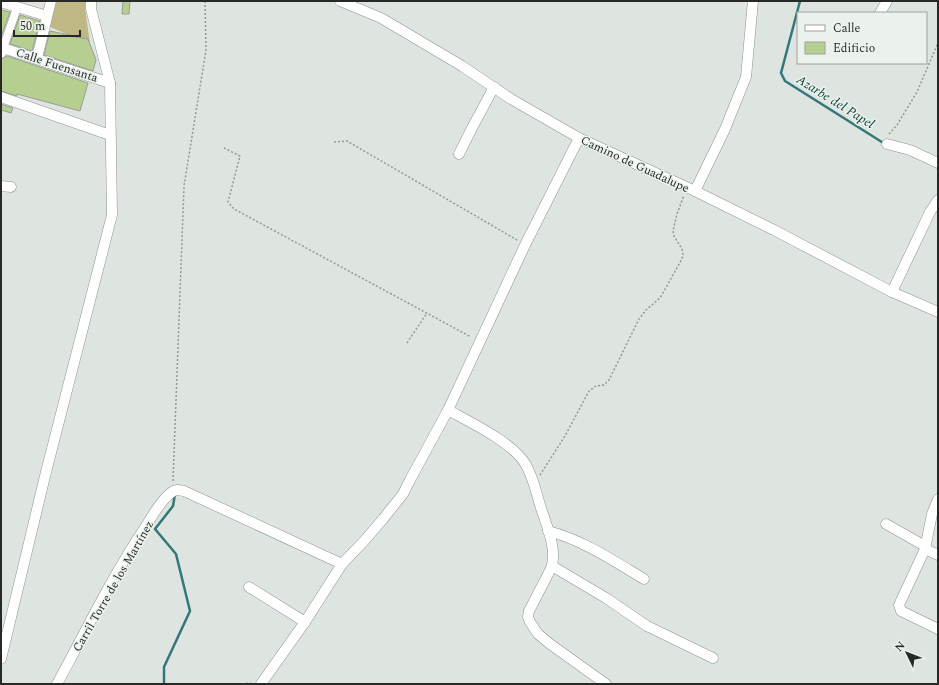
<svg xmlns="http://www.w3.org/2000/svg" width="939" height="685" font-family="Spectral,serif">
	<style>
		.green { fill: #bfb784 }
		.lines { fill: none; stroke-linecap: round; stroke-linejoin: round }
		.stream { stroke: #34777a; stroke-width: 2.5 }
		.building { fill: #b6ce8f; stroke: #9a9d96 }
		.pedestrian-casing { stroke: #8e938e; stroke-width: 9 }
		.minor-casing { stroke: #8e938e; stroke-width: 11 }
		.path { stroke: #959995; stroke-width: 1.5; stroke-dasharray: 2 2; stroke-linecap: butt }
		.pedestrian { stroke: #fff; stroke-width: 8 }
		.minor { stroke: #fff; stroke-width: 10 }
		.labels { text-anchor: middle; stroke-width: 3; stroke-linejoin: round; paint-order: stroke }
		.street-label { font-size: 12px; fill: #272927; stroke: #ebf2ec }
		.water-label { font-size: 13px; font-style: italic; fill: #0c393b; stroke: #ebf2ec }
	</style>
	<rect width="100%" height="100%" fill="#dee4df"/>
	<polygon class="green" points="54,1 86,1 85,7 90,44 50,27"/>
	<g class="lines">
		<g class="stream">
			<polyline points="800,1 781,73 785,81 885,144"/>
			<polyline points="164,684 164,667 190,611 176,554 155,529 173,506 175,494"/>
		</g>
	</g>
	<g class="building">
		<polygon points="123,1 130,1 129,14 122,14"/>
		<polygon points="1,10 10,12 1,37"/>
		<polygon points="20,15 40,21 32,51 10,44"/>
		<polygon points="50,31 74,36 74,37 88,39 96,60 93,71 44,55"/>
		<polygon points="7,56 88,83 80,111 17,94 17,96 1,91 1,59"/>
		<polygon points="1,104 13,108 11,113 1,110"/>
	</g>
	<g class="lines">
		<defs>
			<polyline id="pedestrian" points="3,48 17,8"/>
			<g id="minor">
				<polyline points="340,1 381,18 462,66 511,99 579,138 695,191 774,230 892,292 938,312"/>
				<polyline points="1,2 47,16"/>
				<polyline points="880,13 887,1"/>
				<polyline points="1,53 3,48 110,83"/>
				<polyline points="37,58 51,1"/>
				<polyline points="1,97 110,135"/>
				<polyline points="887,144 910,150 938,163"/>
				<polyline points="459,154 472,128 494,87"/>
				<polyline points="1,186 11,187"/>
				<polyline points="695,191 725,129 746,77 753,1"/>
				<polyline points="892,292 930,212 938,200"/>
				<path d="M448,410c22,12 66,33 78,55 9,16 11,33 17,49 5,15 13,35 9,51 -2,6 -6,13 -9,19 -5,9 -9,18 -14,27l-1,6 2,5 8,12 12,10 56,40"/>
				<polyline points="938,499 932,514 925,549 899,605 901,611 938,629"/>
				<polyline points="886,524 925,546"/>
				<path d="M548,531c35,9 66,30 96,48"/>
				<polyline points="925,549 938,555"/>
				<polyline points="552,566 606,598 647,626 713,658"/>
				<polyline points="249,587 305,622"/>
				<polyline points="1,659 46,472 112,215 110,83 91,9 91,1"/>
				<path d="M57,684c29,-53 55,-108 89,-158 7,-11 15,-26 26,-34 4,-3 7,-2 12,-1l158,73"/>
				<polyline points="261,684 305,622 342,564 365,540 383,519 403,494 410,480 448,410 525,245 579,138"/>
			</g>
		</defs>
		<use href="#pedestrian" class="pedestrian-casing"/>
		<use href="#minor" class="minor-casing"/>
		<g class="path">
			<polyline points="889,134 897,125 917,92 938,43"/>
			<polyline points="334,142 347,141 517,240"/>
			<polyline points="224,148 240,156 228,202 234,209 471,337"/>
			<polyline points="407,343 427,313"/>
			<polyline points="540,475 565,436 589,391 596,386 604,385 609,380 639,319 646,310 660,298 682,259 683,254 682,249 674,236 673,231 677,214 684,195"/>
			<polyline points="173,481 184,186 206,50 205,1"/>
			<polyline points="242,684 249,683 252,684"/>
		</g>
		<use href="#pedestrian" class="pedestrian"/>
		<use href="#minor" class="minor"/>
	</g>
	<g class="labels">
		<g class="street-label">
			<text transform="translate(57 65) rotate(18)" y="4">Calle Fuensanta</text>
			<text transform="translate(635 164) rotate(25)" y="4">Camino de Guadalupe</text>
			<text transform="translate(113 586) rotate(-60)" y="4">Carril Torre de los Martínez</text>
		</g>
		<g class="water-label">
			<text transform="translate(836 101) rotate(32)" y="5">Azarbe del Papel</text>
		</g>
	</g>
	<rect width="939" height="685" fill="none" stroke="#272927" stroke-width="4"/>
	<rect x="797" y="12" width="130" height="52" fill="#ebf2ec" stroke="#9da29d"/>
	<rect x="805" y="25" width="20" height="6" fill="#ffffff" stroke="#9da29d"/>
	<text x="833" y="32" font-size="12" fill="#272927">Calle</text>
	<rect x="805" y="42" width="20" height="12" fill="#b6ce8f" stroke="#9da29d"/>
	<text x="833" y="52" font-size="12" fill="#272927">Edificio</text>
	<g transform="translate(907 653) rotate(313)" stroke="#ebf2ec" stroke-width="3" paint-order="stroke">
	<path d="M0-3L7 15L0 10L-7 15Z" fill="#272927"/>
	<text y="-6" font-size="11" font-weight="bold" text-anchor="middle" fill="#272927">N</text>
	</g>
	<path d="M14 30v6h66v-6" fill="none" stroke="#272927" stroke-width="2"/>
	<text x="20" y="30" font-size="12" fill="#272927" stroke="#ebf2ec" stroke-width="3" paint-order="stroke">50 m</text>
</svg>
